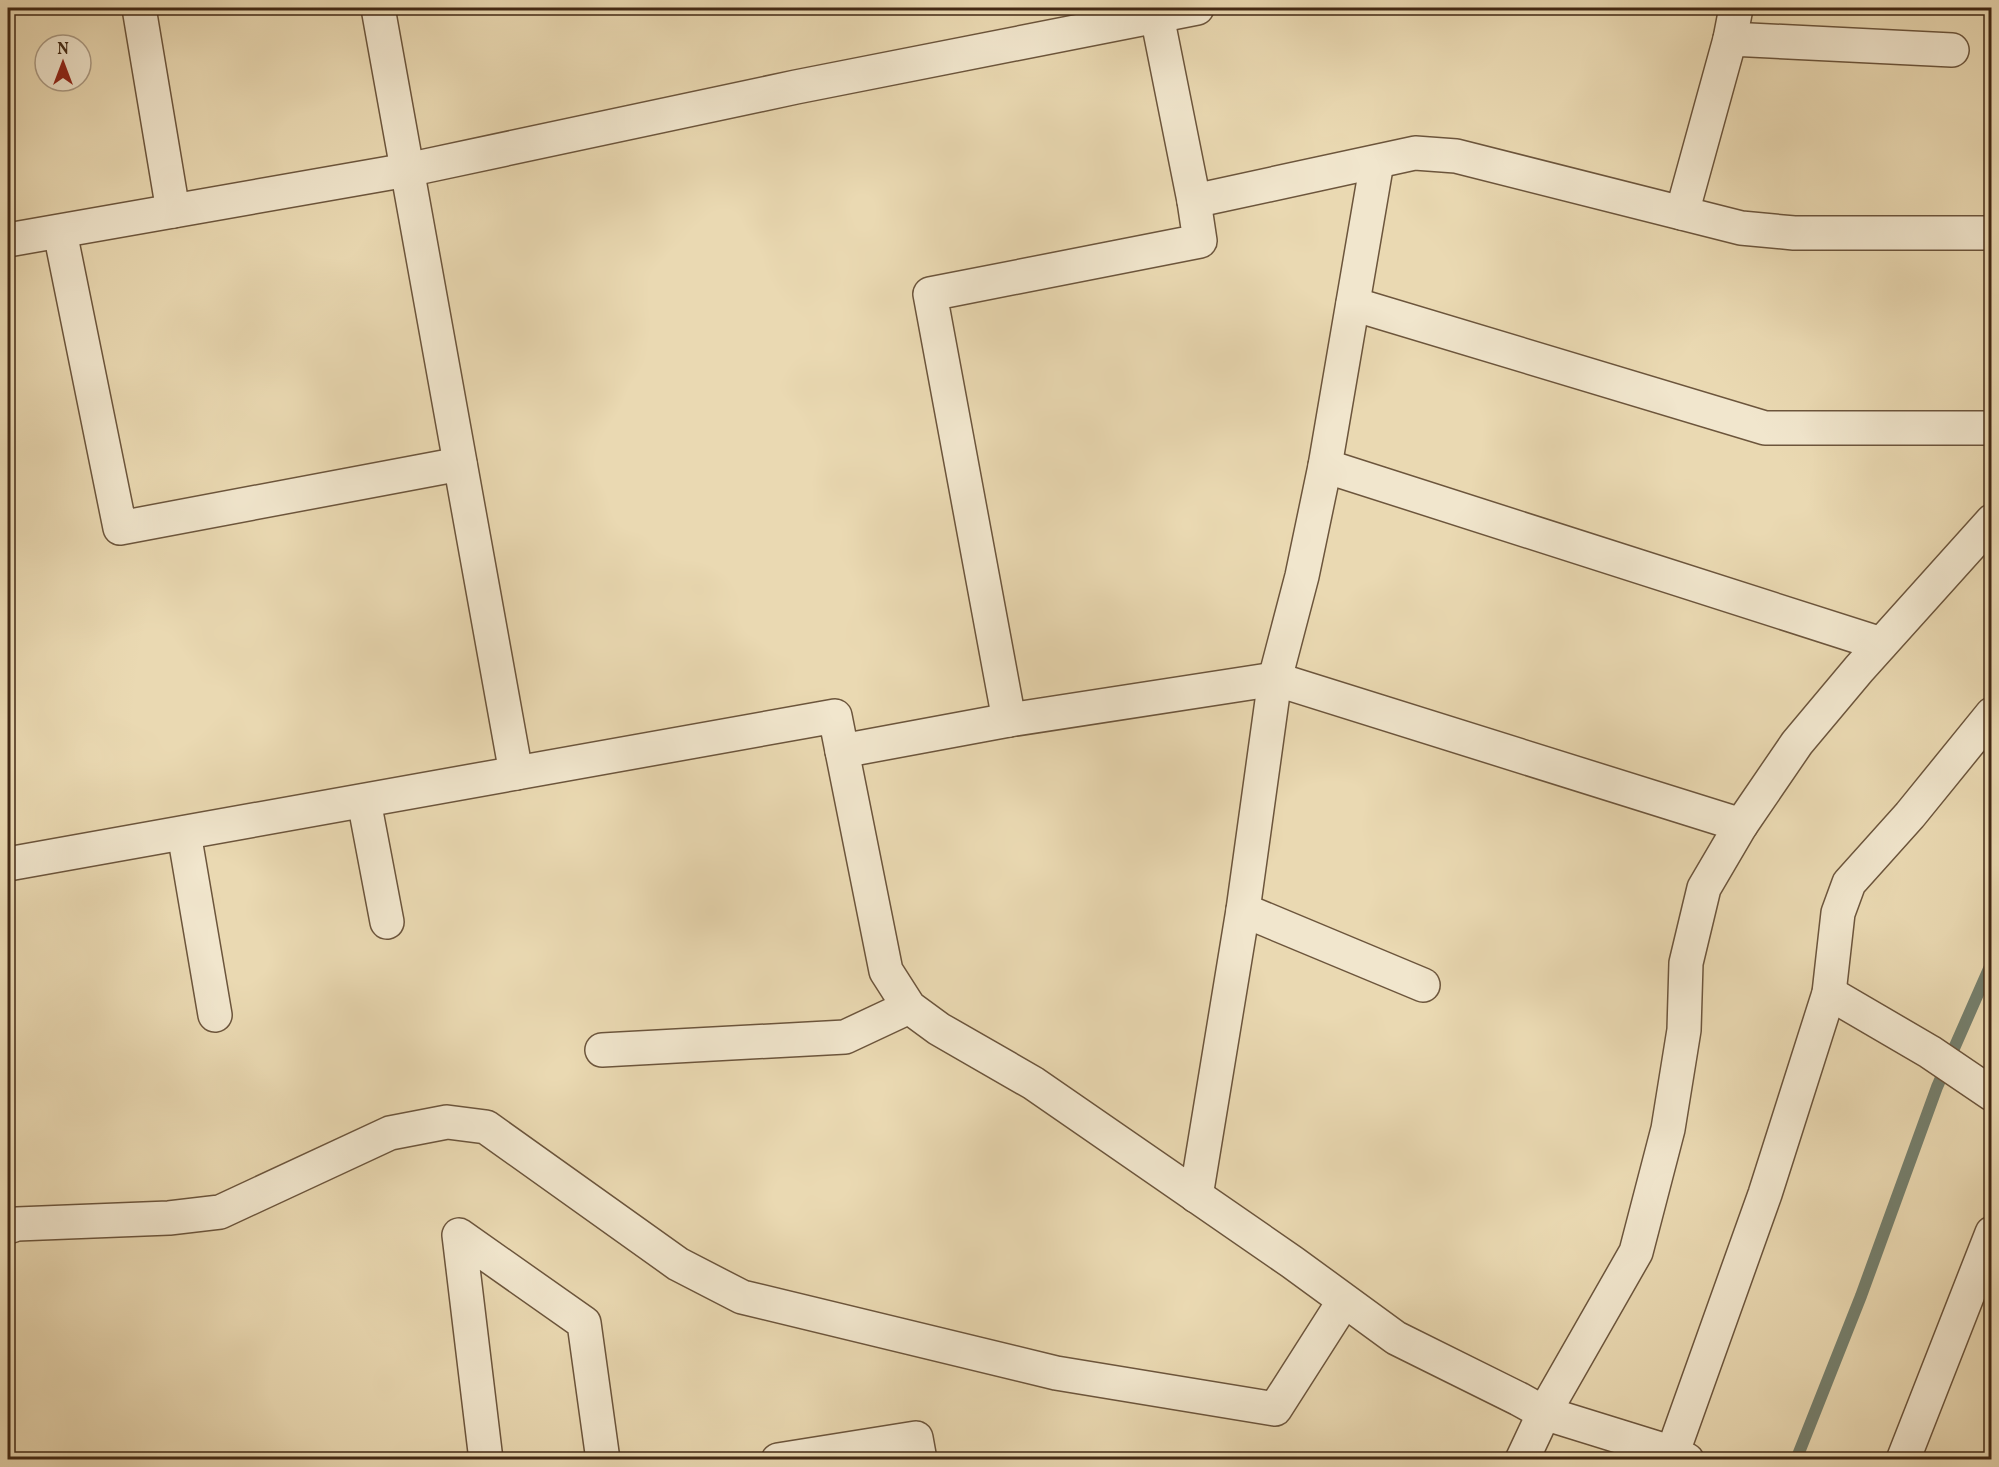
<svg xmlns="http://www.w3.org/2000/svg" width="1999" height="1467" font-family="Vollkorn,serif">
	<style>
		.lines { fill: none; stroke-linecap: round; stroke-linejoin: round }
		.stream { stroke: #76806e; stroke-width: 12 }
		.minor-casing { stroke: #6c553c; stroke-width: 36 }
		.minor { stroke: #f1e6cd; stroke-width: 33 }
	</style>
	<rect width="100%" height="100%" fill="#ead9b2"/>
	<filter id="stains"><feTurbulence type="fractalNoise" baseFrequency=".00333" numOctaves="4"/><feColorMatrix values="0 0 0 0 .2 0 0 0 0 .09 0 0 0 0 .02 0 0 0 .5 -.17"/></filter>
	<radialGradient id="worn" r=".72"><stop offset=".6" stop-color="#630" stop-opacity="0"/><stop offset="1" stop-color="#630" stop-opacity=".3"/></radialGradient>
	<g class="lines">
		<polyline class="stream" points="1796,1460 1861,1296 1937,1087 1992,962"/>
		<defs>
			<g id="minor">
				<polyline points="139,8 173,211"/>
				<polyline points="378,8 516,773"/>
				<polyline points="1157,16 1194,201 1415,153 1456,156 1741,228 1794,233 1992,233"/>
				<polyline points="1730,39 1736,8"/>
				<polyline points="1682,213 1730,39 1952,50"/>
				<polyline points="60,232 120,528 460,464"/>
				<polyline points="8,240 407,170 796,87 1197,8"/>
				<polyline points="1353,304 1765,428 1992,428"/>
				<polyline points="1325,466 1881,644"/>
				<polyline points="1009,720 930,294 1200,241 1194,201"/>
				<polyline points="842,751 1009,720 1275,679 1741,825"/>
				<polyline points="364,801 387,922"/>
				<polyline points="184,833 215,1015"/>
				<polyline points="8,864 835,716 886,971 909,1007 939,1029 1033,1083 1292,1262 1396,1338 1519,1399 1544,1413 1673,1453 1687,1460"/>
				<polyline points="1243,910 1423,985"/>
				<polyline points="1829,993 1930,1052 1992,1094"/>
				<polyline points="602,1050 845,1037 909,1007"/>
				<polyline points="1196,1196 1243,910 1275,679 1302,576 1325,466 1377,162"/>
				<polyline points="8,1227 17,1224 169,1218 220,1212 390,1133 447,1122 486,1127 678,1264 742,1297 1056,1373 1275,1409 1344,1301"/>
				<polyline points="486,1460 459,1235 584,1323 603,1460"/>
				<polyline points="778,1460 916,1438 920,1460"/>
				<polyline points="1522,1460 1544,1413 1636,1252 1668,1129 1684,1030 1686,963 1704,888 1741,825 1797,743 1859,669 1992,521"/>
				<polyline points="1670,1460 1765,1194 1829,993 1838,913 1849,883 1910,815 1992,714"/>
				<polyline points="1903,1460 1992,1233"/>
			</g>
		</defs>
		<use href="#minor" class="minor-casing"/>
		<use href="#minor" class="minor"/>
	</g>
	<rect width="1999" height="1467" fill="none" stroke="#ead9b2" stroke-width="30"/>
	<rect x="9" y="9" width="1981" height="1449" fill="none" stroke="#422914" stroke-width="3"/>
	<rect x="15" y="15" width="1969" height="1437" fill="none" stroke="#422914" stroke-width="1.5"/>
	<g transform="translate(63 63)"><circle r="28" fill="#f1e6cd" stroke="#ab9a83" stroke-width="1.5"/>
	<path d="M0-4.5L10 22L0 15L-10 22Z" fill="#8f2418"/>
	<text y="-9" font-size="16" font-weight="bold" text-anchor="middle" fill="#422914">N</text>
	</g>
	<rect width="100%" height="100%" filter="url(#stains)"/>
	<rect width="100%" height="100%" fill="url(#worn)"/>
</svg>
